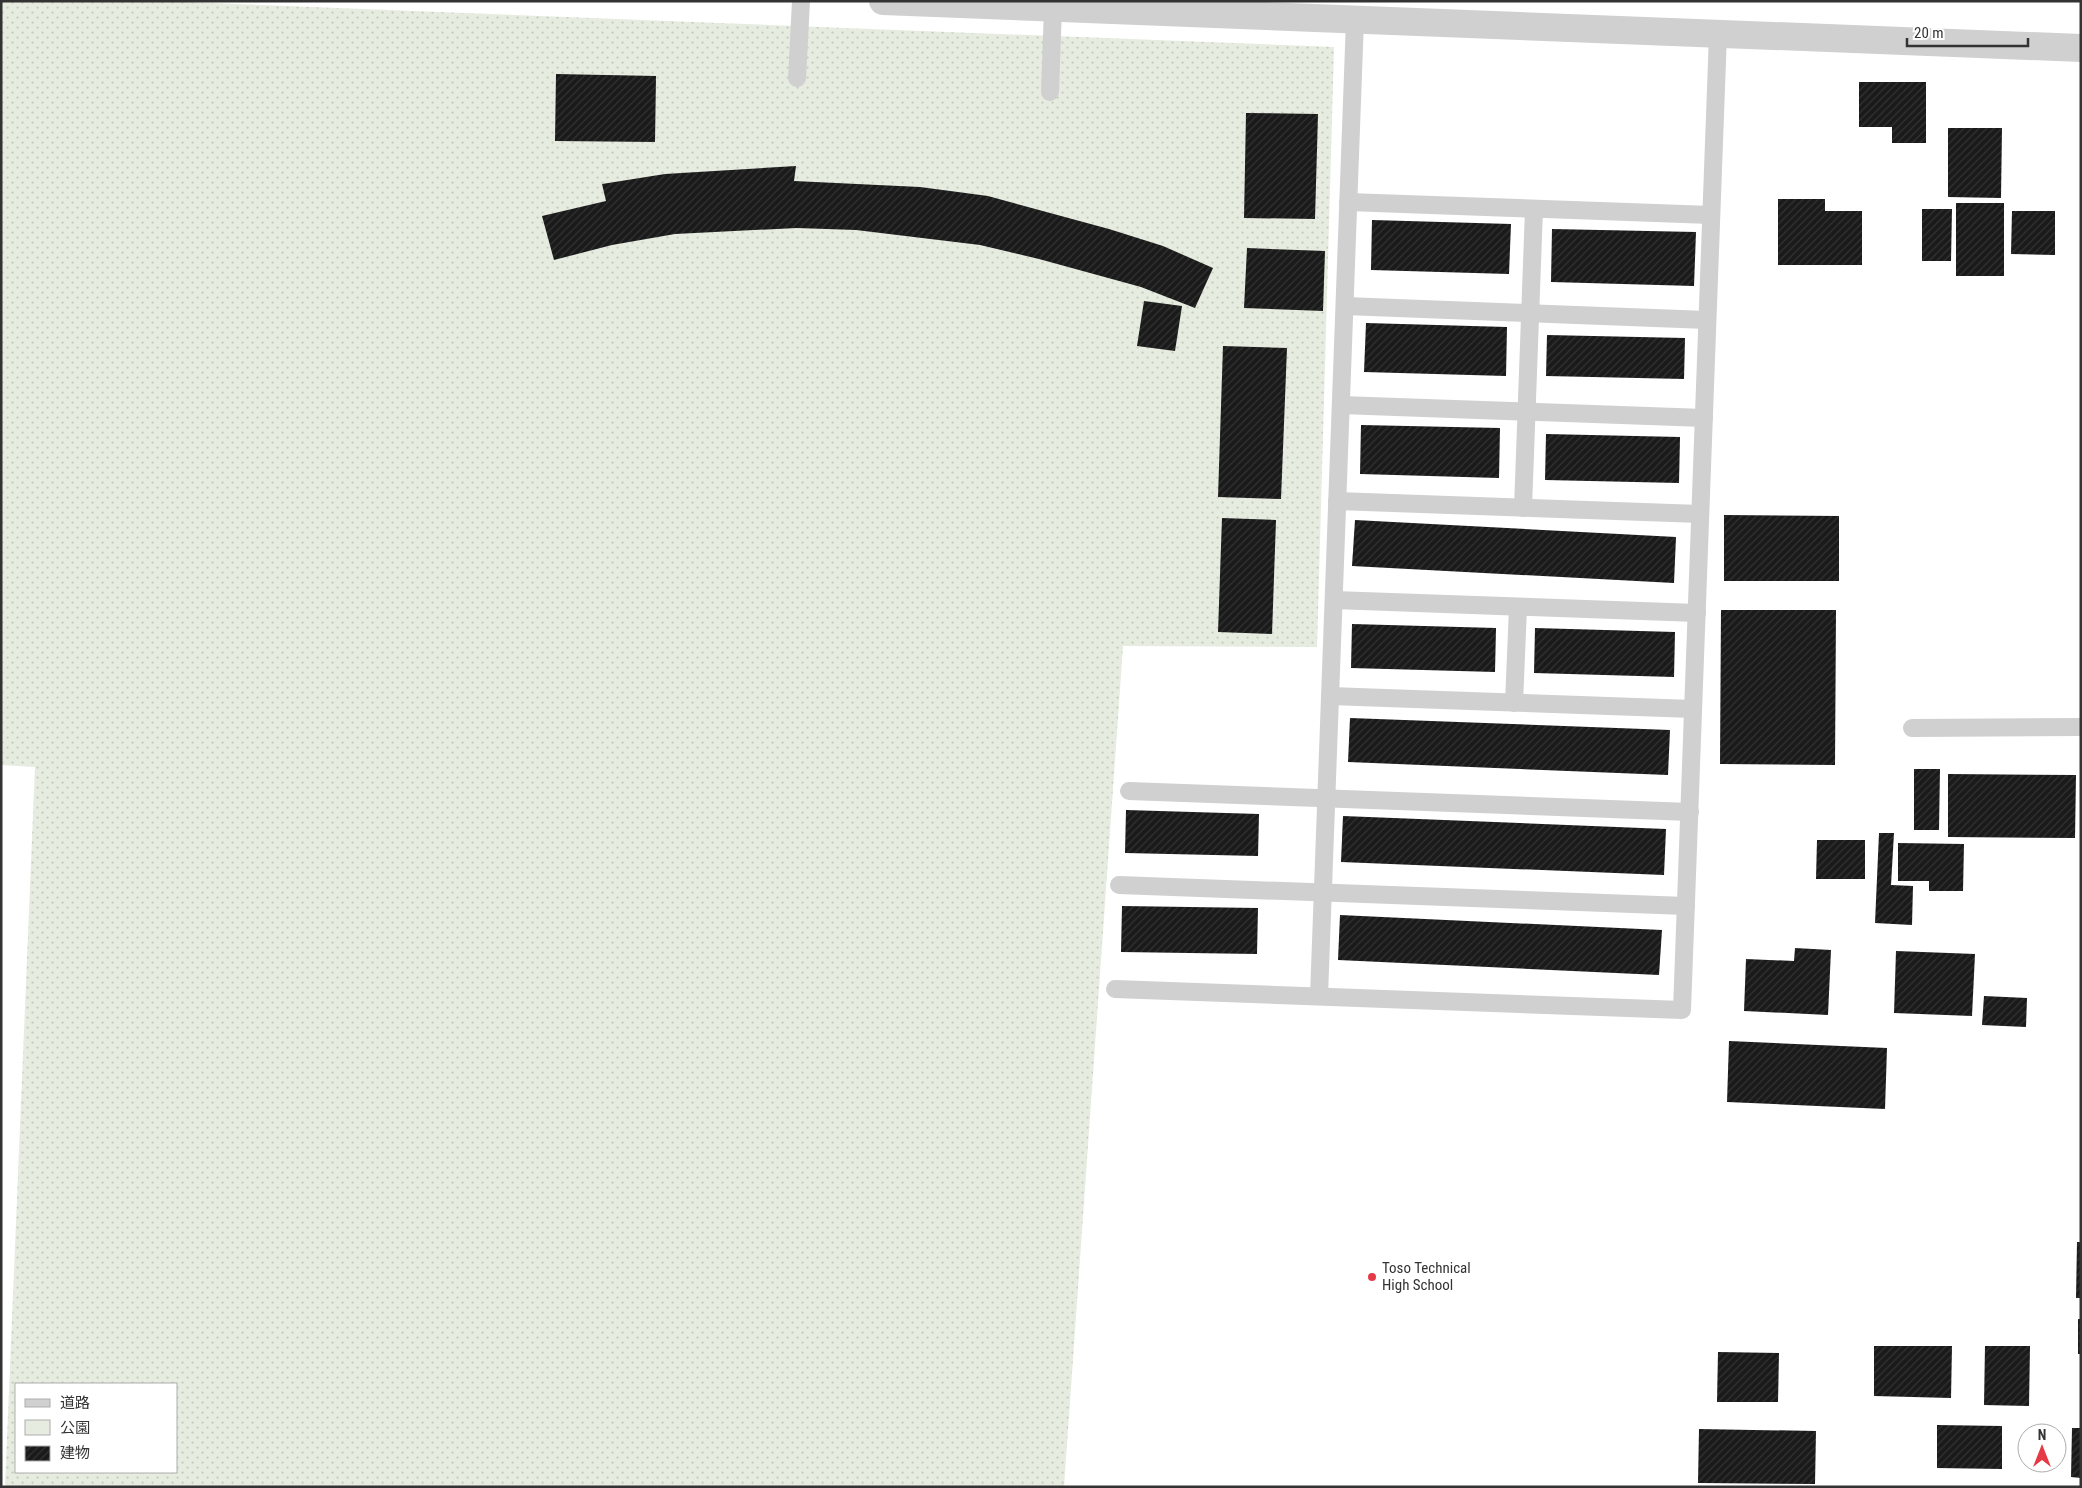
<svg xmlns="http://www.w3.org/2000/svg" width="2082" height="1488" font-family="'Roboto Condensed','Noto Sans JP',sans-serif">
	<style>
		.green { fill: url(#green-dots); fill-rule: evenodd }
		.building { fill: url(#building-hatch) }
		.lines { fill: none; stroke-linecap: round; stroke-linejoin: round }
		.service { stroke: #d0d0d0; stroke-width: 18 }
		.minor { stroke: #d0d0d0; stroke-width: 28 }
		.poi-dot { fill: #e63946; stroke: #fff; stroke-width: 2 }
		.labels { text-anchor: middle; stroke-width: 5; stroke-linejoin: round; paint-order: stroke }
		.poi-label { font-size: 15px; fill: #333; stroke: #fff; text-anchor: start }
	</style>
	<defs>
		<pattern id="green-dots" width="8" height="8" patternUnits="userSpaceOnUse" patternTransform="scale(1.25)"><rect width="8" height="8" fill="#e6ecdf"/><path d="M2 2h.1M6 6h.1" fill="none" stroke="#c6cbc0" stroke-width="1.8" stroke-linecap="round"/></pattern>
		<pattern id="building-hatch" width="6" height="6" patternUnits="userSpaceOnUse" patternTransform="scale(1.25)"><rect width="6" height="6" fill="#1a1a1a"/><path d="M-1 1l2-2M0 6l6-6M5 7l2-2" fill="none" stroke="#333"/></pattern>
	</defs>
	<rect width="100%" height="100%" fill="#fff"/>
	<path class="green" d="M1,1h157l1176,46 -17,600 -194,-1 -59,841h-1059l30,-720 -34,-2zM16,1384h160v88h-160z"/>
	<g class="building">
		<polygon points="556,74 656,76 655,142 555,141"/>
		<polygon points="1859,82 1926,82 1926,143 1892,143 1892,127 1859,127"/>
		<polygon points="1246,113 1318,114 1315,219 1244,218"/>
		<polygon points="1948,128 2002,128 2001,198 1948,197"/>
		<polygon points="796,166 794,181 920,187 988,196 1109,229 1163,246 1213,268 1195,308 1141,287 1039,259 980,245 856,230 797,228 675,234 612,245 554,260 542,216 606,201 602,184 665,174"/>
		<polygon points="1778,199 1825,199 1825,211 1862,211 1862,265 1778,265"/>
		<rect x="1956" y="203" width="48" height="73"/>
		<polygon points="1922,209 1952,209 1951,261 1922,261"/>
		<polygon points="2012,211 2055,211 2055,255 2011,254"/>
		<polygon points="1372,220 1511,224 1509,274 1371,270"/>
		<polygon points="1552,229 1696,232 1694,286 1551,282"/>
		<polygon points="1247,248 1325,251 1323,311 1244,308"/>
		<polygon points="1144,301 1182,306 1175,351 1137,346"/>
		<polygon points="1366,323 1507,327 1506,376 1364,372"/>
		<polygon points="1547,335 1685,338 1684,379 1546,376"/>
		<polygon points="1223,346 1287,348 1281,499 1218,497"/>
		<polygon points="1361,425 1500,428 1499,478 1360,474"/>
		<polygon points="1546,434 1680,437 1679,483 1545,480"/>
		<polygon points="1724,515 1839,516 1839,581 1724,581"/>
		<polygon points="1222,518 1276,520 1272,634 1218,632"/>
		<polygon points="1355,520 1676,537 1674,583 1352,566"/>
		<polygon points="1721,610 1836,610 1835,765 1720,764"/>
		<polygon points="1352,624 1496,628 1495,672 1351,668"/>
		<polygon points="1535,628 1675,632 1674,677 1534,673"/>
		<polygon points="1350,718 1670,730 1668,775 1348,762"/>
		<polygon points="1914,769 1940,769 1939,830 1914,830"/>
		<polygon points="1948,774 2076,775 2075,838 1948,837"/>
		<polygon points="1126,810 1259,814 1258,856 1125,853"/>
		<polygon points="1343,816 1666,829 1664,875 1341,862"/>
		<polygon points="1879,833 1894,833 1891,885 1913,886 1912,925 1875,923"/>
		<polygon points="1817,840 1865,840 1865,879 1816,879"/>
		<polygon points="1898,843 1964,844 1963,891 1929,891 1929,881 1898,881"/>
		<polygon points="1122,906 1258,908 1257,954 1121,952"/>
		<polygon points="1340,915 1662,930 1659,975 1338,960"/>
		<polygon points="1795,948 1831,950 1828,1015 1744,1011 1746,959 1794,961"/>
		<polygon points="1896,951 1975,954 1972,1016 1894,1013"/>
		<polygon points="1984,996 2027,998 2026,1027 1982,1025"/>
		<polygon points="1729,1041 1887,1048 1885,1109 1727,1102"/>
		<polygon points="2077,1242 2081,1242 2081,1298 2076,1298"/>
		<rect x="2078" y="1319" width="3" height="35"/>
		<polygon points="1874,1346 1952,1346 1951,1398 1874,1396"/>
		<polygon points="1985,1346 2030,1346 2029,1406 1984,1405"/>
		<polygon points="1718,1352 1779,1353 1778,1402 1717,1402"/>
		<polygon points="1937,1425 2002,1426 2002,1469 1937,1468"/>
		<polygon points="2072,1428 2081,1428 2081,1478 2071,1477"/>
		<polygon points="1699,1429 1816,1431 1815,1484 1698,1483"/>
	</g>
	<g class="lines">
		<g class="service">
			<polyline points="797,78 801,1"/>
			<polyline points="1050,92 1053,8"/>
			<polyline points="1348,202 1711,215"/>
			<polyline points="1345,306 1707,320"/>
			<polyline points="1341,405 1704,418"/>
			<polyline points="1337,501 1700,514"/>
			<polyline points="1523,508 1534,209"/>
			<polyline points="1334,600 1697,613"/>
			<polyline points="1330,696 1693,709"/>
			<polyline points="1514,703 1518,607"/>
			<polyline points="1912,728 2081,727"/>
			<polyline points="1129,791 1690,812"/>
			<polyline points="1119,885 1686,906"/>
			<polyline points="1115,989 1682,1010 1718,34"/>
			<polyline points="1319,996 1355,20"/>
		</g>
		<polyline class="minor" points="883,1 2081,48"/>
	</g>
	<circle class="poi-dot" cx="1372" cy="1277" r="5"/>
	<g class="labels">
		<g class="poi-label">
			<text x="1382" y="1273">Toso Technical<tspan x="1382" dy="17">High School</tspan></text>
		</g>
	</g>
	<rect width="2082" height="1488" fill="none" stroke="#333333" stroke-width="5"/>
	<rect x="15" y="1383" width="162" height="90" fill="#ffffff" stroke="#adadad"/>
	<rect x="25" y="1399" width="25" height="8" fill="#d0d0d0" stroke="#adadad"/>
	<text x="60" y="1408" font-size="15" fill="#333333">道路</text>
	<rect x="25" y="1420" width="25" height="15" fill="#e6ecdf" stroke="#adadad"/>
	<text x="60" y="1433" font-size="15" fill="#333333">公園</text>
	<rect x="25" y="1446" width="25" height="15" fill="url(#building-hatch)" stroke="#adadad"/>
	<text x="60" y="1458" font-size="15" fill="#333333">建物</text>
	<g transform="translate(2042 1448)"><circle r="24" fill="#ffffff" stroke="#adadad"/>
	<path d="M0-4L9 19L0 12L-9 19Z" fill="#e63946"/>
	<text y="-8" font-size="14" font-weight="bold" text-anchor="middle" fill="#333333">N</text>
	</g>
	<path d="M1907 38v8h121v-8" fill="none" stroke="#333333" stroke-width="2.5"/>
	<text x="1914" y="38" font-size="15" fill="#333333" stroke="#ffffff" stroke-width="4" paint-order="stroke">20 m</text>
</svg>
